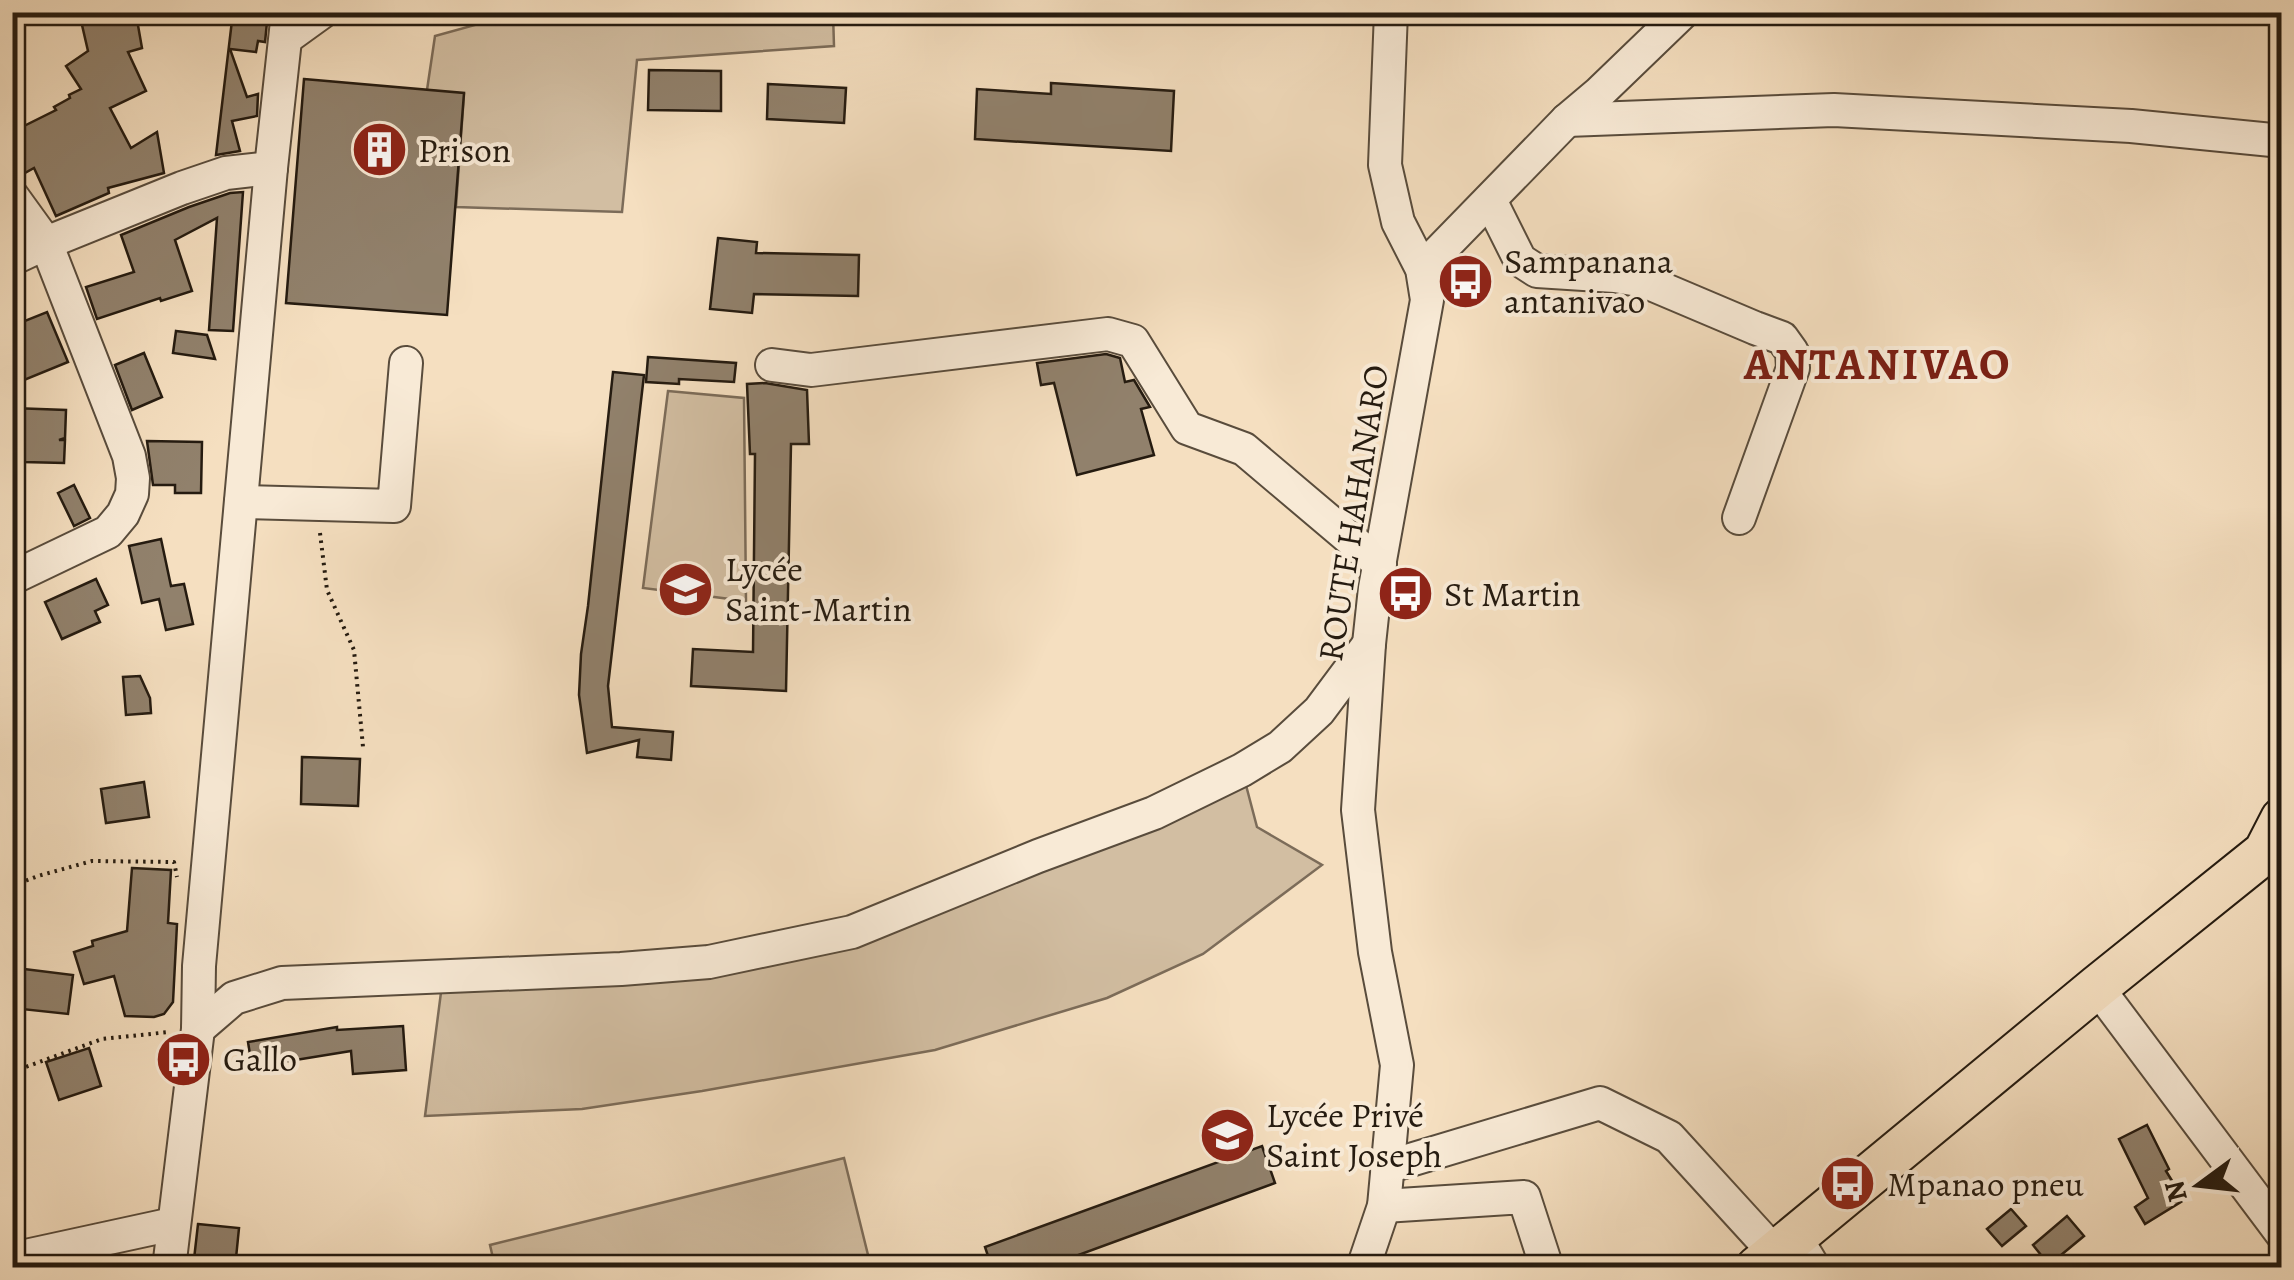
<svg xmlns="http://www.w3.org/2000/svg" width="2294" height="1280" font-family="Alegreya,serif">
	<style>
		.green { fill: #d2bea2; stroke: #7c6c59; stroke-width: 2.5 }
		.building { fill: #91816c; stroke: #251b10; stroke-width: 2.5 }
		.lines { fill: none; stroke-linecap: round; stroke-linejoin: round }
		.minor-casing { stroke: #594c3c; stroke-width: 36 }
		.major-casing { stroke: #251b10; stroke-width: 46 }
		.path { stroke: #251b10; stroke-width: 4; stroke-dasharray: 2.5 5; stroke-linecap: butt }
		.minor { stroke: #f8ead6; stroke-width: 32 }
		.major { stroke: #f5dfc0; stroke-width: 42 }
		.labels { text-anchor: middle; stroke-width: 8; stroke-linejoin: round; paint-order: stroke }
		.poi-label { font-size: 35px; fill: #251b10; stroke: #f8ead6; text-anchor: start }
		.street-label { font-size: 35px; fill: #251b10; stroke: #f8ead6 }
		.district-label { font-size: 45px; font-weight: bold; letter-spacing: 2.5px; fill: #7a1f14; stroke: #f8ead6 }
	</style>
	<rect width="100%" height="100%" fill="#f5dfc0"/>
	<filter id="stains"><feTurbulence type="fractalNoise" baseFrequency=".002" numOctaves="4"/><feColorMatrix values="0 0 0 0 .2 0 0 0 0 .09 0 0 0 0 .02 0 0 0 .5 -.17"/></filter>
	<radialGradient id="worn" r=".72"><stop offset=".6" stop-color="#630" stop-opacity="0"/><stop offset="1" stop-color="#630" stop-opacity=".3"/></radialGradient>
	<g class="green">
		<polygon points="518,13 833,13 834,46 637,60 622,212 456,207 464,94 427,90 435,36"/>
		<polygon points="668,391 744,398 746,601 643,588"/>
		<polygon points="1242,770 1257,827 1322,865 1203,954 1107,998 935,1050 702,1091 582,1109 425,1116 443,977 852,932"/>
		<polygon points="844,1158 871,1267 495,1267 490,1245"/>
	</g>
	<g class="building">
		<polygon points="79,12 100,12 102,19 136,14 142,48 128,52 146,91 110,108 131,148 157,132 164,173 108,188 109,193 56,216 34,168 23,174 12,154 12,132 56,110 54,107 70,98 69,95 81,89 66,66 88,51"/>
		<polygon points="233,12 268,12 265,42 258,41 256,52 230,49 247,97 258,94 257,116 232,121 240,151 216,155"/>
		<polygon points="649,70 721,71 721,111 648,110"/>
		<polygon points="304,79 464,93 447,315 286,303"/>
		<polygon points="1051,83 1174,91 1171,151 975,139 977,89 1051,94"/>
		<polygon points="768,84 846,88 844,123 767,119"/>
		<polygon points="243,192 233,331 209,330 217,218 175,240 192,291 161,301 160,298 97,319 86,287 134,272 121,235 189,207 230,193"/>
		<polygon points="718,238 757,242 756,253 859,255 858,296 754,294 752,313 710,309"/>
		<polygon points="47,312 68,362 12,385 12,326"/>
		<polygon points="176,331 207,335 215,359 173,353"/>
		<polygon points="144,353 162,397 132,410 115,365"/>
		<polygon points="1106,354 1120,358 1125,382 1134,380 1150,407 1141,409 1154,455 1077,475 1054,383 1041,385 1037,363"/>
		<polygon points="648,357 736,363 734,382 679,379 679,384 646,382"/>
		<polygon points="613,372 644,375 608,686 612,727 673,732 671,760 637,757 639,740 587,753 579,695 581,654 588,606"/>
		<polygon points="765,383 807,390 809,444 791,444 786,691 691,686 693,649 753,652 755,454 750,454 747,384"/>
		<polygon points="12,408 66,410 65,438 59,440 65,440 64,463 23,462 24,439 12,444"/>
		<polygon points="147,441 202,442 201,493 175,493 175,485 153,485"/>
		<polygon points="74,485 90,518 74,526 58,493"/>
		<polygon points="161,539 171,586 184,584 193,624 166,630 159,599 142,603 129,546"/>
		<polygon points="96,579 108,605 95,611 100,622 62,639 45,602"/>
		<polygon points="140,676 150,698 151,713 126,715 123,677"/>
		<polygon points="302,757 360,759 358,806 301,804"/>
		<polygon points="144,782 149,817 106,823 101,789"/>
		<polygon points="132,868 171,870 168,923 177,924 173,1002 164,1014 154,1017 125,1016 114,976 84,984 74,952 93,946 92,941 127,931"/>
		<polygon points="16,968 73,975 68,1014 12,1008"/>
		<polygon points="403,1026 406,1070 353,1074 351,1051 252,1067 248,1042 337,1027 337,1030"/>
		<polygon points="89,1048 101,1086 59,1100 46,1062"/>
		<polygon points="2147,1125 2169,1169 2166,1171 2184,1200 2145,1224 2135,1207 2148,1198 2119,1139"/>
		<polygon points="1262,1146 1275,1183 1043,1268 992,1268 985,1247"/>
		<polygon points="2011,1209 2026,1226 2002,1246 1987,1229"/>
		<polygon points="2067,1216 2084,1236 2049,1265 2033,1245"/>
		<polygon points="198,1224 239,1228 235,1268 193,1268"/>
	</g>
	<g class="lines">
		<defs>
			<g id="minor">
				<polyline points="286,38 322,12"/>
				<polyline points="1567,120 1834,110 2131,126 2282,141"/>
				<polyline points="12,196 46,243 129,456 133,478 132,494 123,514 108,532 12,578"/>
				<polyline points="1490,200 1520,260 1537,271 1615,276 1644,281 1755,328 1782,338 1792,352 1793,368 1739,518"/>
				<polyline points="12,259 46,243 182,188 226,173 271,168"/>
				<polyline points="1422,269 1567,120 1599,93 1683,12"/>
				<polyline points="772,365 811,370 1108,334 1133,341 1187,428 1244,449 1380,564"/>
				<polyline points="241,502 394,506 406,363"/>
				<polyline points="2097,987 2282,1234"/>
				<polyline points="198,1029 234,998 282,983 621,969 709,962 852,932 1038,856 1154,813 1242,770 1280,747 1319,711 1369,644"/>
				<polyline points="1387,1167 1600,1103 1669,1137 1774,1252"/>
				<polyline points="1384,1206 1524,1197 1547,1268"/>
				<polyline points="1794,1235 1814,1268"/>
				<polyline points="12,1259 173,1224"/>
				<polyline points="169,1268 198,1029 199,966 271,168 288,12"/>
				<polyline points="1363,1268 1384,1206 1397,1065 1375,952 1358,810 1369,644 1375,588 1427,300 1422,269 1398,222 1385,165 1391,12"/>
			</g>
			<polyline id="major" points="1757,1268 2097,987 2265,852 2282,819"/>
		</defs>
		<use href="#minor" class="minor-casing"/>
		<use href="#major" class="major-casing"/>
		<g class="path">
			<polyline points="320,533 327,590 354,650 363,747"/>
			<polyline points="12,886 38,876 92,861 174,862 177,877"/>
			<polyline points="12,1072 102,1039 169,1032"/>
		</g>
		<use href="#minor" class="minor"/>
		<use href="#major" class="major"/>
	</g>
	<defs>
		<symbol id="building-disc" viewBox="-11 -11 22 22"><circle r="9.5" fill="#8f2418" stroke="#f8ead6"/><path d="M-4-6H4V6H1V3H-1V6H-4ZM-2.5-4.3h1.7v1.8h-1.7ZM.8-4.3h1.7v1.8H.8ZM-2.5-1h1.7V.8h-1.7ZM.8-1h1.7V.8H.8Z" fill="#fff"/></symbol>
		<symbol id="bus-disc" viewBox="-11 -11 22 22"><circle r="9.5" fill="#8f2418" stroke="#f8ead6"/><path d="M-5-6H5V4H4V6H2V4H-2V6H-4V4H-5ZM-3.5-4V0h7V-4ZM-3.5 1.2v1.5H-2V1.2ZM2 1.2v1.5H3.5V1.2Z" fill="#fff"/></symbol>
		<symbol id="school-disc" viewBox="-11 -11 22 22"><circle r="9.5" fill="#8f2418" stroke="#f8ead6"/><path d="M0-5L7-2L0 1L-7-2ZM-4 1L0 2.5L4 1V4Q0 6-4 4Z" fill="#fff"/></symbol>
	</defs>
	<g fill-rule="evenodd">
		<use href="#building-disc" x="348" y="118" width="63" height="63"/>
		<use href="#bus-disc" x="1434" y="250" width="63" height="63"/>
		<use href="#school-disc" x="654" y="558" width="63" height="63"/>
		<use href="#bus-disc" x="1374" y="562" width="63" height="63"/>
		<use href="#bus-disc" x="152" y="1028" width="63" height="63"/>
		<use href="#school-disc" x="1196" y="1104" width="63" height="63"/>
		<use href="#bus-disc" x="1816" y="1152" width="63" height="63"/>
	</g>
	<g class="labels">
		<g class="poi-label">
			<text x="418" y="162">Prison</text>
			<text x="1504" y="273">Sampanana<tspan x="1504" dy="40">antanivao</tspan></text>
			<text x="725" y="581">Lycée<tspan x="725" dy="40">Saint-Martin</tspan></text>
			<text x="1444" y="606">St Martin</text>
			<text x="223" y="1071">Gallo</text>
			<text x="1266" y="1127">Lycée Privé<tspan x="1266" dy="40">Saint Joseph</tspan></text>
			<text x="1887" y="1196">Mpanao pneu</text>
		</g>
		<g class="street-label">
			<text transform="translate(1353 513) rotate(-81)" y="12">ROUTE HAHANARO</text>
		</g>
		<g class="district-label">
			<text x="1878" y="379">ANTANIVAO</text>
		</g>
	</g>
	<rect width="2294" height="1280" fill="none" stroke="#f5dfc0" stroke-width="50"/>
	<rect x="15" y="15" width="2264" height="1250" fill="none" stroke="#251b10" stroke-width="5"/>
	<rect x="25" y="25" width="2244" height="1230" fill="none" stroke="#251b10" stroke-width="2.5"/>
	<g transform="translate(2199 1185) rotate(255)" stroke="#f8ead6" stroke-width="8" paint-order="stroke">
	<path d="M0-8L18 38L0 25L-18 38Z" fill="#251b10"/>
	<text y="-15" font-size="28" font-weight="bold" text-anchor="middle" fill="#251b10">N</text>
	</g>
	<rect width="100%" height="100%" filter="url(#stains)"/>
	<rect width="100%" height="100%" fill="url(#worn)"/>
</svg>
